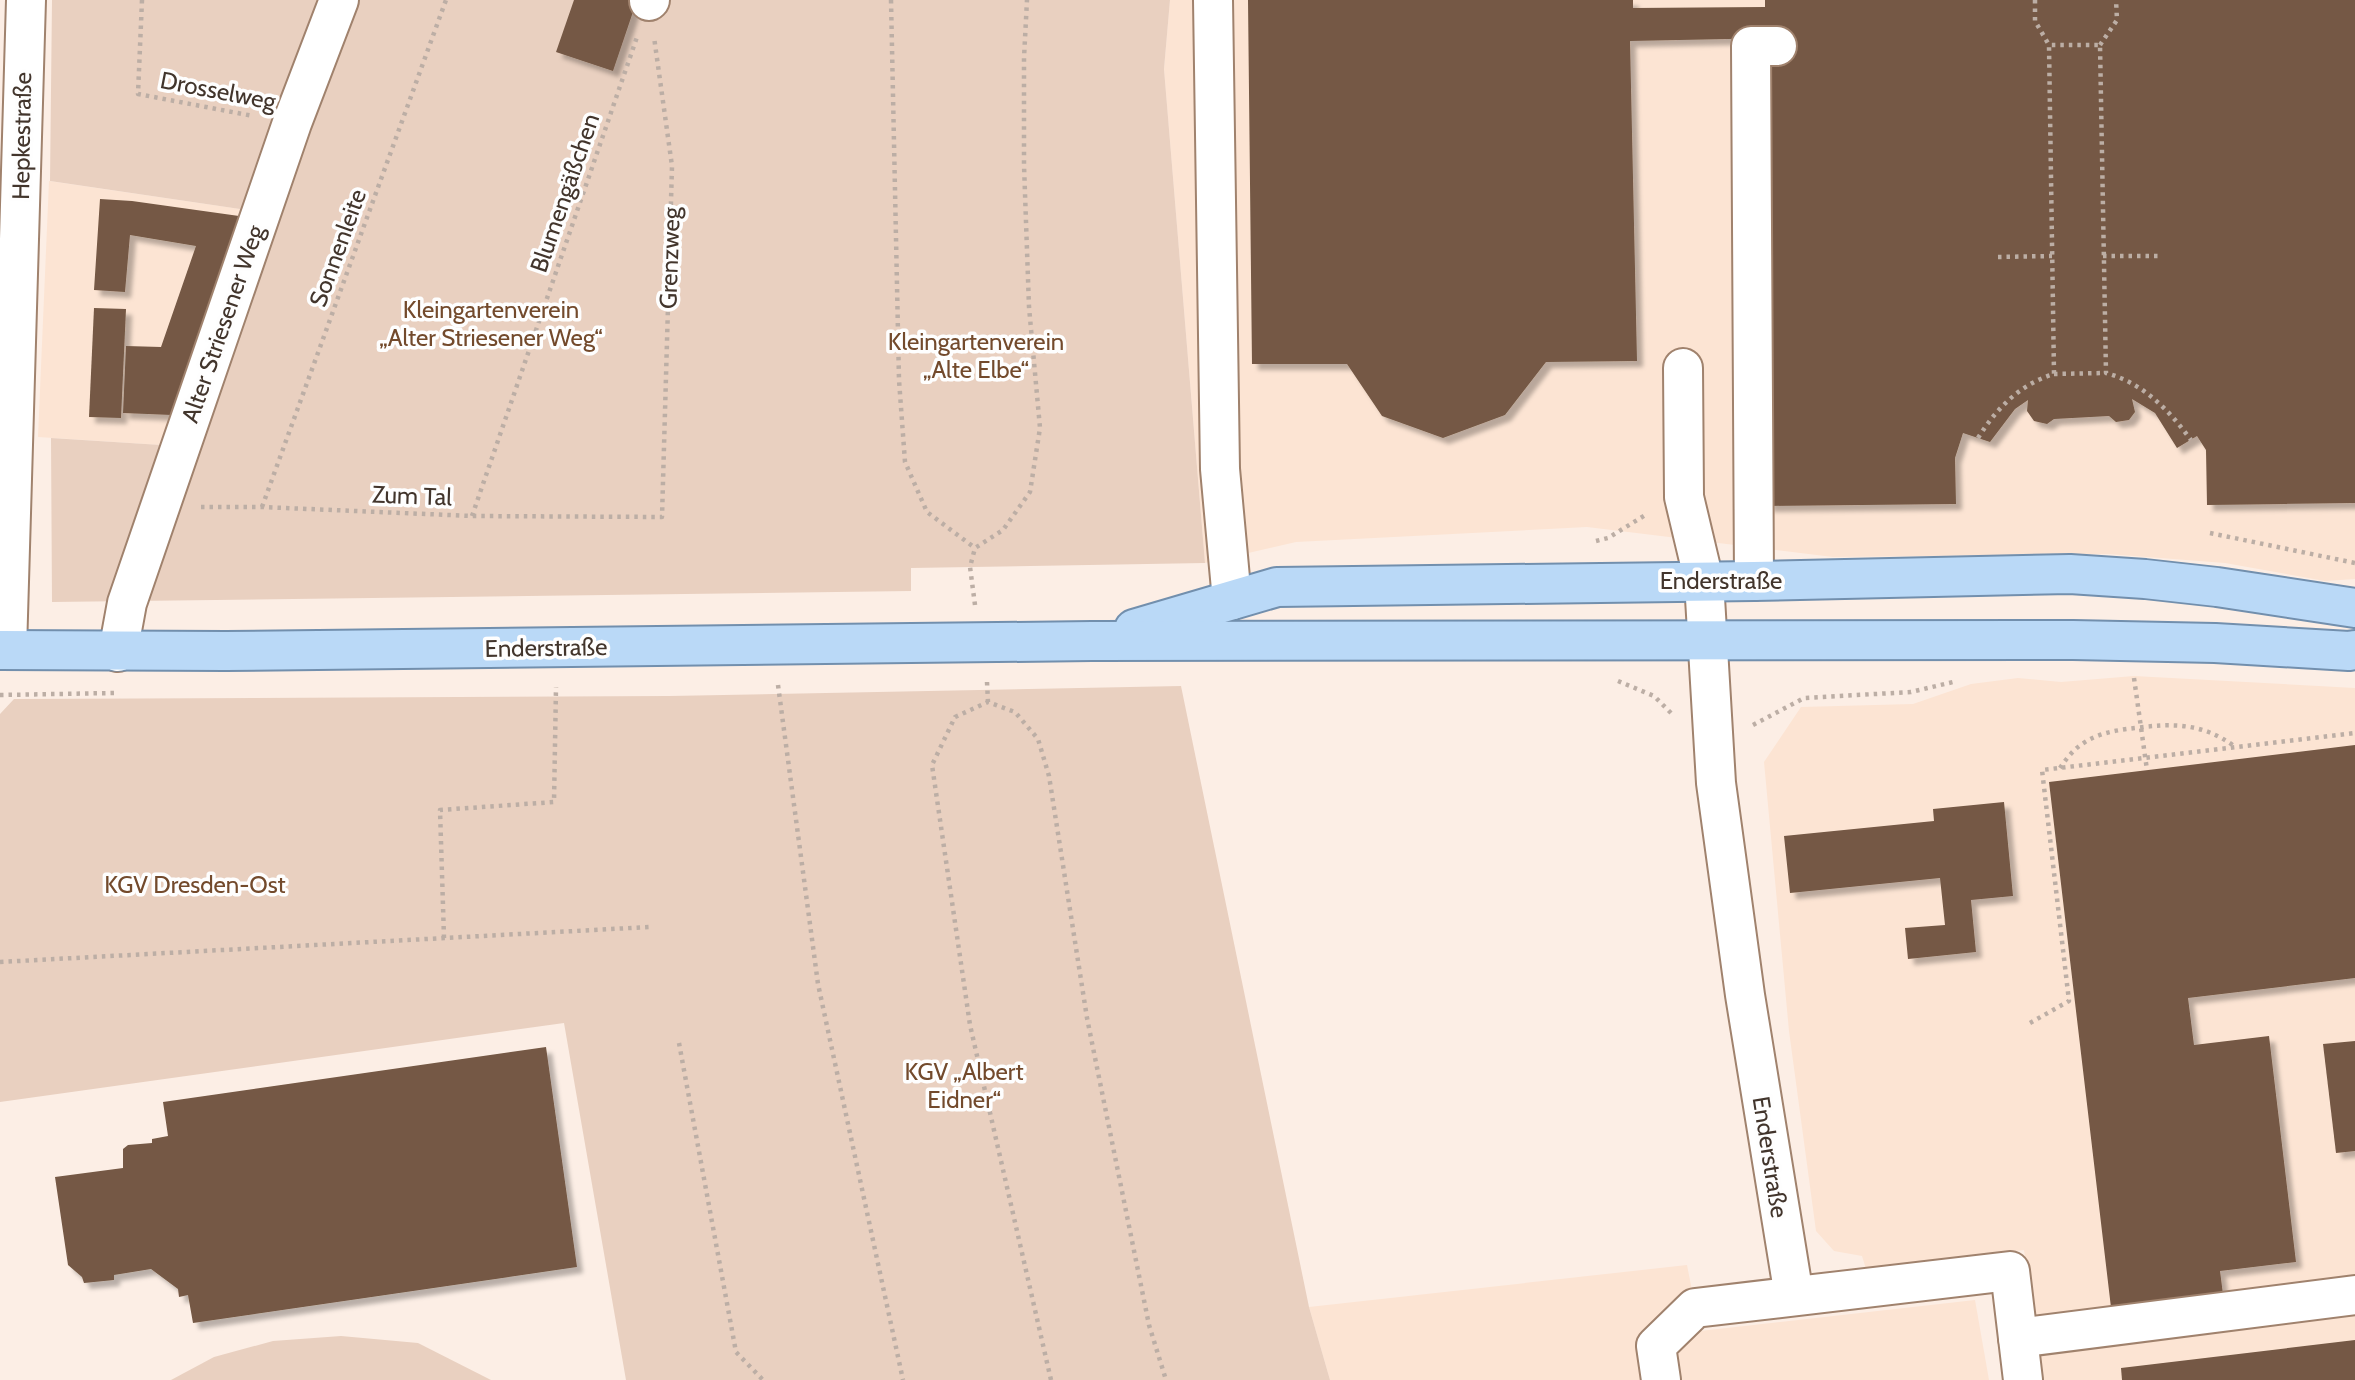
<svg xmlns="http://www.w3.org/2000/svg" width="2355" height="1380" font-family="Cabin,sans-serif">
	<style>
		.built { fill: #fce4d3 }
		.green { fill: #e9d0c0 }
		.building { fill: #745844; filter: url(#shadow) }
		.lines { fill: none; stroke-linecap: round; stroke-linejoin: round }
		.minor-casing { stroke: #a0826d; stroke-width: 42 }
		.major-casing { stroke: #728fad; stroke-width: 42 }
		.path { stroke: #bcaea5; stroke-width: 4.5; stroke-dasharray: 3.5 5; stroke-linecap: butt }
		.minor { stroke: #fff; stroke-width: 38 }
		.major { stroke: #bad9f7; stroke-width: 38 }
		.labels { text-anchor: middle; stroke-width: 7; stroke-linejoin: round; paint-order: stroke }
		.street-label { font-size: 24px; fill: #42352c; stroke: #fefefe }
		.park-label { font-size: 24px; fill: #734a2c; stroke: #fefefe }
	</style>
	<defs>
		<filter id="shadow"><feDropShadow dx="6" dy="6" stdDeviation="2" flood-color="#0004"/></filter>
	</defs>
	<rect width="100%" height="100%" fill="#fceee5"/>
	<g class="built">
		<polygon points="1170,0 2355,0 2355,579 2325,581 2225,563 2108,554 1833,557 1587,527 1296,542 1205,563 1164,69"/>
		<polygon points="49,181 240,209 161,445 38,437"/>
		<polygon points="2134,676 2355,688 2355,1380 2041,1380 2024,1250 1866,1269 1862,1256 1834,1251 1816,1231 1789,1031 1764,762 1801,707 1913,704 1971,684 2018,678 2061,682"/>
		<polygon points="1687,1265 1700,1331 1975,1300 1989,1380 1330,1380 1309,1307"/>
	</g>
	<g class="green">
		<polygon points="52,0 1170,0 1164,69 1205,563 911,568 911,591 52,602 51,438 161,445 240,209 50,181"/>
		<polygon points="1181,686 1309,1307 1330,1380 626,1380 564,1023 0,1102 0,714 14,699 669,696"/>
		<polygon points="341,1336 418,1343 491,1380 171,1380 214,1357 273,1341"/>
	</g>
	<g class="building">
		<polygon points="574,0 637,0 613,71 556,52"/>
		<polygon points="1248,0 1633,0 1633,8 1765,7 1765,0 2355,0 2355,503 2207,505 2206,450 2197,436 2177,448 2155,413 2132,399 2135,412 2129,420 2116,422 2109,416 2054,419 2047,424 2034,421 2027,411 2028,400 2015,409 1990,442 1963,433 1955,458 1956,504 1767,506 1761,54 1777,38 1630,41 1637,361 1546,362 1505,415 1443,438 1382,416 1347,364 1252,364"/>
		<polygon points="100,199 132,201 239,216 172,415 123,413 126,346 161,347 196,246 130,235 125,292 94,290"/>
		<polygon points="94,308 126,309 121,418 89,417"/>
		<polygon points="2355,745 2355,978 2188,998 2194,1045 2269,1036 2296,1262 2220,1271 2224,1302 2112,1316 2049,782"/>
		<polygon points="2004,802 2013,896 1971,900 1976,952 1908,959 1905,928 1945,925 1940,878 1790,893 1784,836 1934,821 1933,809"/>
		<polygon points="2355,1041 2355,1151 2336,1153 2323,1044"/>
		<polygon points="546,1047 577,1267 193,1323 188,1295 179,1297 178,1289 151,1269 114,1275 114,1280 84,1283 82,1277 68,1265 55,1177 123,1168 123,1149 128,1145 152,1143 152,1139 168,1136 163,1102"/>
		<polygon points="2355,1340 2355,1380 2122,1380 2121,1368"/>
	</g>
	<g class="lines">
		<defs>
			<g id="minor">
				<polyline points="1213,0 1220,469 1232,600"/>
				<polyline points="649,1 650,0"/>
				<polyline points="1683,368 1684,497 1704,581 1716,783 1745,995 1794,1296"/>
				<polyline points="1754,581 1751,46 1777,46"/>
				<polyline points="7,650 26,0"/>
				<polyline points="118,652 127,603 292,123 339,0"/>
				<polyline points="2018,1338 2355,1295"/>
				<polyline points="1661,1380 1656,1346 1695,1308 2010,1271 2023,1380"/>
			</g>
			<g id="major">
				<polyline points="1134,629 1277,587 1754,581 2070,574 2145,579 2217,587 2355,608"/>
				<polyline points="0,650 226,651 1092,641 2073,640 2215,643 2349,651 2355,650"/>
			</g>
		</defs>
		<use href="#minor" class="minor-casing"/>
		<use href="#major" class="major-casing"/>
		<g class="path">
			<polyline points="142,0 138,94 253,116"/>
			<polyline points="891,0 899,380 905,462 927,512 975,548"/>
			<polyline points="2035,0 2035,21 2049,45"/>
			<polyline points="2100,45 2117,20 2116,0"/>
			<polyline points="2103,256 2159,256"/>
			<polyline points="1998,257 2052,256"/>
			<polyline points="2054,374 2105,373"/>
			<path d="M1978,438c18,-29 42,-54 76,-64l-5,-329h51l6,328c37,10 63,37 85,67"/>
			<polyline points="201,507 262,507 472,516 662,517 672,166 654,37"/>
			<polyline points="262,507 446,0"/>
			<polyline points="472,516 637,37"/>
			<polyline points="2210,533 2355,563"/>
			<polyline points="1596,541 1608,538 1647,514"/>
			<polyline points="975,605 970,567 975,548 1003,530 1030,492 1040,428 1029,307 1024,165 1024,58 1027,0"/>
			<polyline points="2134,678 2147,770"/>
			<polyline points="1618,681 1654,696 1672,714"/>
			<polyline points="987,682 988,702"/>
			<polyline points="778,685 818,984 903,1380"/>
			<polyline points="0,695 115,693"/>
			<polyline points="1753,725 1804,698 1911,692 1953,682"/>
			<path d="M2060,768c6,-9 13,-18 22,-24 16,-11 35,-14 53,-16 38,-5 67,-5 99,18"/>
			<polyline points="444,938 440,810 554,802 556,687"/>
			<polyline points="0,962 649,927"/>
			<polyline points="2030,1023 2069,1001 2042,770 2355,733"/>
			<polyline points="679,1043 736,1352 763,1380"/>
			<polyline points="1051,1380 970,1025 932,765 955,717 988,702 1015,712 1038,739 1049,776 1087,1018 1149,1325 1166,1380"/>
		</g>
		<use href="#minor" class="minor"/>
		<use href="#major" class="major"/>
	</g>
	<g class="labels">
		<g class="street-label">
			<text transform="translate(218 91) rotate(11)" y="8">Drosselweg</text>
			<text transform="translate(22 136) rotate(-89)" y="8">Hepkestraße</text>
			<text transform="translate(565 193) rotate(-71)" y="8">Blumengäßchen</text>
			<text transform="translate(338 248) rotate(-70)" y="8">Sonnenleite</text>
			<text transform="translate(670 258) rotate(-88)" y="8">Grenzweg</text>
			<text transform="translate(223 324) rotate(-71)" y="8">Alter Striesener Weg</text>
			<text transform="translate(412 496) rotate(2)" y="8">Zum Tal</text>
			<text x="1721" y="589">Enderstraße</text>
			<text transform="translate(546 648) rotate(-1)" y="8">Enderstraße</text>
			<text transform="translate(1770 1157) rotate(81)" y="8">Enderstraße</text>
		</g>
		<g class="park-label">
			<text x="491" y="318">Kleingartenverein<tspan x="491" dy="28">„Alter Striesener Weg“</tspan></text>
			<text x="976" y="350">Kleingartenverein<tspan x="976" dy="28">„Alte Elbe“</tspan></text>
			<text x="195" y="893">KGV Dresden-Ost</text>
			<text x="964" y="1080">KGV „Albert<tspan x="964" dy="28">Eidner“</tspan></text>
		</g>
	</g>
</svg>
